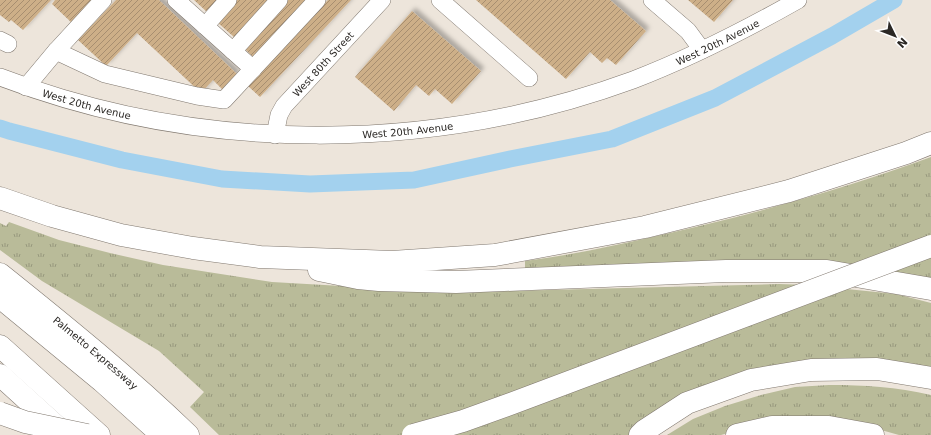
<svg xmlns="http://www.w3.org/2000/svg" width="931" height="435" font-family="'DejaVu Sans',sans-serif">
	<style>
		.grass { fill: url(#grass-tufts) }
		.lines { fill: none; stroke-linecap: round; stroke-linejoin: round }
		.canal { stroke: #a3d1ee; stroke-width: 17 }
		.building { fill: url(#building-hatch); filter: url(#shadow) }
		.minor-casing { stroke: #80786f; stroke-width: 18 }
		.highway-casing { stroke: #80786f; stroke-width: 23 }
		.minor { stroke: #fff; stroke-width: 17 }
		.highway { stroke: #fff; stroke-width: 22 }
		.highway-bridge-casing { stroke: #80786f; stroke-width: 23; stroke-linecap: butt }
		.highway-bridge { stroke: #fff; stroke-width: 22 }
		.labels { text-anchor: middle; stroke-width: 3.5; stroke-linejoin: round; paint-order: stroke }
		.street-label { font-size: 10px; fill: #2b2825; stroke: #fff }
	</style>
	<defs>
		<pattern id="grass-tufts" width="24" height="20" patternUnits="userSpaceOnUse"><rect width="24" height="20" fill="#b9bb99"/><path d="M3 7l-1-3M5 7V3M7 7l1-3M15 17l-1-3M17 17v-4M19 17l1-3" fill="none" stroke="#97987d"/></pattern>
		<pattern id="building-hatch" width="6" height="6" patternUnits="userSpaceOnUse"><rect width="6" height="6" fill="#cdaf88"/><path d="M-1 1l2-2M0 6l6-6M5 7l2-2" fill="none" stroke="#a78e6f"/></pattern>
		<filter id="shadow"><feDropShadow dx="3.5" dy="-3.5" stdDeviation="2" flood-color="#0004"/></filter>
	</defs>
	<rect width="100%" height="100%" fill="#ede5db"/>
	<g class="grass">
		<path d="M931,157v123l-406,-11v-8c50,-6 100,-18 149,-29 87,-20 173,-44 257,-75z"/>
		<polygon points="9,222 59,240 110,253 163,265 272,282 394,289 470,292 779,284 807,285 896,294 931,303 931,374 817,365 631,435 219,435 190,407 204,392 159,351 42,281 0,250 0,223 6,226"/>
		<path d="M829,385c36,0 67,2 102,10v40h-32l-36,-10 -128,6 -14,4h-54l26,-16 32,-13 36,-11 34,-8z"/>
	</g>
	<g class="lines">
		<polyline class="canal" points="0,128 9,131 122,160 222,179 310,184 414,180 510,159 612,139 715,98 832,36 894,0"/>
	</g>
	<g class="building">
		<polygon points="0,0 51,0 23,30 11,20 9,22 0,15"/>
		<polygon points="55,0 96,0 73,24 52,4"/>
		<polygon points="116,0 159,0 237,74 223,90 213,80 201,93 137,33 106,66 78,40"/>
		<polygon points="194,0 218,0 207,12"/>
		<polygon points="237,0 268,0 234,37 217,22"/>
		<polygon points="288,0 309,0 254,58 243,47"/>
		<polygon points="328,0 351,0 260,97 248,86"/>
		<polygon points="476,0 610,0 646,31 616,65 607,58 602,63 590,52 566,79"/>
		<polygon points="688,0 733,0 714,22"/>
		<polygon points="412,11 481,71 452,104 435,89 429,96 416,85 394,111 355,77"/>
	</g>
	<g class="lines">
		<defs>
			<g id="minor">
				<polyline points="176,0 253,69"/>
				<polyline points="440,0 529,78"/>
				<polyline points="652,0 688,31 702,50"/>
				<polyline points="205,26 228,0"/>
				<polyline points="0,40 8,44"/>
				<polyline points="56,51 105,74 197,96 224,100 317,0"/>
				<polyline points="233,51 279,0"/>
				<path id="s1" d="M0,77c201,77 431,77 633,3 57,-22 112,-50 165,-80"/>
				<polyline points="26,87 56,51 103,0"/>
				<path id="s2" d="M275,135l4,-20 5,-9 98,-106"/>
			</g>
			<g id="highway">
				<polyline points="0,198 52,216 121,235 193,248 260,257 392,262 495,255 645,227 789,191 906,153 931,143"/>
				<polyline points="319,270 358,278 379,280 456,282 726,271 827,271 931,289"/>
				<path id="s3" d="M0,274c65,52 129,104 188,161"/>
				<polyline points="0,297 102,381 162,435"/>
				<polyline points="0,346 99,435"/>
				<polyline points="0,375 66,435"/>
				<polyline points="640,435 644,431 687,403 751,380 811,370 877,369 931,378"/>
				<polyline points="737,435 772,427 829,427 873,435"/>
			</g>
		</defs>
		<use href="#minor" class="minor-casing"/>
		<use href="#highway" class="highway-casing"/>
		<use href="#minor" class="minor"/>
		<use href="#highway" class="highway"/>
		<defs>
			<g id="highway-bridge">
				<polyline points="0,413 25,422 87,435"/>
				<polyline points="413,435 463,421 513,403 931,246"/>
			</g>
		</defs>
		<use href="#highway-bridge" class="highway-bridge-casing"/>
		<use href="#highway-bridge" class="highway-bridge"/>
	</g>
	<g class="labels">
		<g class="street-label">
			<text dy="4" stroke="none"><textPath href="#s1" startOffset="739">West 20th Avenue</textPath></text>
			<text dy="4" stroke="none"><textPath href="#s2" startOffset="88">West 80th Street</textPath></text>
			<text dy="4" stroke="none"><textPath href="#s1" startOffset="91">West 20th Avenue</textPath></text>
			<text dy="4" stroke="none"><textPath href="#s1" startOffset="415">West 20th Avenue</textPath></text>
			<text dy="4" stroke="none"><textPath href="#s3" startOffset="124">Palmetto Expressway</textPath></text>
		</g>
	</g>
	<g transform="translate(895 36) rotate(133)" stroke="#ffffff" stroke-width="3" paint-order="stroke">
	<path d="M0-3L7 15L0 10L-7 15Z" fill="#2b2825"/>
	<text y="-6" font-size="11" font-weight="bold" text-anchor="middle" fill="#2b2825">N</text>
	</g>
</svg>
